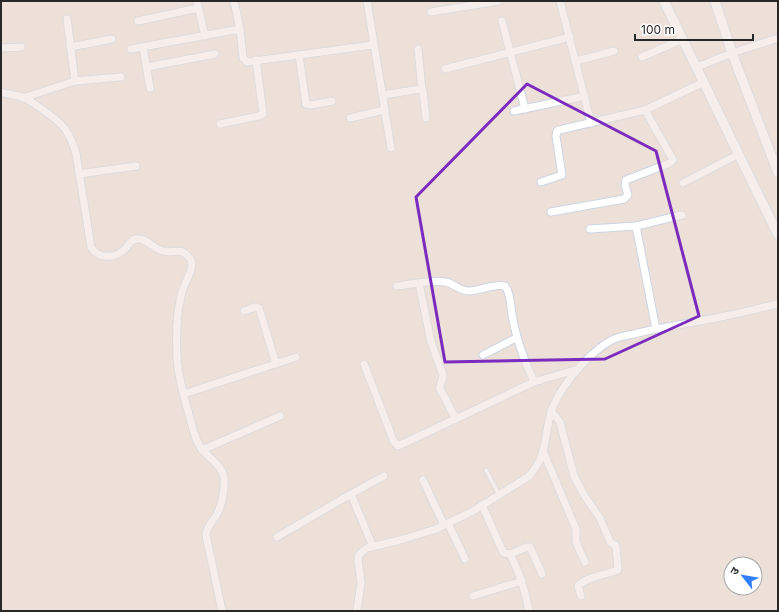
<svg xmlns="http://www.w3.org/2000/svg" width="779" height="612" font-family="Inter,'Noto Sans Devanagari',sans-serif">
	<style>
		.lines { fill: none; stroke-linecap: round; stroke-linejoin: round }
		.service-casing { stroke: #cdd5e2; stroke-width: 5.5 }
		.minor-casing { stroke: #cdd5e2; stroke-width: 9 }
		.tertiary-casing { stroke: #cdd5e2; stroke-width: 11 }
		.service { stroke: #fff; stroke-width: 3.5 }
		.minor { stroke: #fff; stroke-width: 7 }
		.tertiary { stroke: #fff; stroke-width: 9 }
		.marked { fill: none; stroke: #7b2cbf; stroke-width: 3; stroke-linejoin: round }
	</style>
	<rect width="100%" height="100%" fill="#ece0d8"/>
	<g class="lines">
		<defs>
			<polyline id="service" points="486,470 499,495"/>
			<g id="minor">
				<polyline points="197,1 205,36"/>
				<polyline points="234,1 240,29 243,58 247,62 373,45"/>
				<polyline points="367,1 391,148"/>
				<polyline points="560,1 591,123"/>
				<polyline points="431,12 498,1"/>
				<polyline points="67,19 75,81"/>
				<polyline points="138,21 198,8"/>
				<polyline points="502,21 525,109"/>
				<polyline points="70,47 112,39"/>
				<polyline points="143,47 150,88"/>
				<polyline points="1,48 21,47"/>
				<polyline points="131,49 240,29"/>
				<polyline points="418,49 422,90"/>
				<polyline points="299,55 306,104 311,105 332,101"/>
				<polyline points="642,57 683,39"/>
				<polyline points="576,61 614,51"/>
				<polyline points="147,67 215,54"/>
				<polyline points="697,67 732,53 778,38"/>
				<polyline points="445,69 570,37"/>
				<path d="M1,92c8,3 17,3 24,6 7,4 14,9 21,14 18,13 23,19 30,41l15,94c7,12 24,12 34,2 3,-3 5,-9 11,-10 9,-2 18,10 27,12 8,3 16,-3 23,3 3,3 6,6 6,10 -1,11 -9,21 -11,32 -5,20 -5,40 -4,60 1,22 8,44 14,66 2,7 4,16 8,23 6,11 23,19 25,33 1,10 -2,27 -7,36 -4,8 -10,11 -11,21l16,76"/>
				<polyline points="382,95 421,89 423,91 426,118"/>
				<polyline points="23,98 75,81 121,77"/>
				<polyline points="645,110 704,82"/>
				<polyline points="514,111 585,96"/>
				<polyline points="350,118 384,110"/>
				<polyline points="220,124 259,116 263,114 256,60"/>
				<polyline points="79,174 136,166"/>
				<polyline points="541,182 562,175 556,136 557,131 559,130 645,110 673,160 670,163 626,180 625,185 628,195 624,199 551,212"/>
				<polyline points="683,183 739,154"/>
				<polyline points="636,226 656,329"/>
				<polyline points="590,229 636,226 682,215"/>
				<path d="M419,283l12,59 12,33c0,6 -4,9 -3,14l16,30"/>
				<path d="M397,286c14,-2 35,-6 49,-4 8,2 14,9 23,9 12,0 24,-8 36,-5 5,6 5,14 6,21 3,27 12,51 23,75"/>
				<polyline points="244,311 255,307 259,308 276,364"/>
				<polyline points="483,355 516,338"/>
				<polyline points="364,364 394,442 398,446 534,382 578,369"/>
				<polyline points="184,394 296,357"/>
				<path d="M551,411l9,11 14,54 10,19 16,23 10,24 6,4 2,24c-10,4 -33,7 -40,16l3,10"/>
				<polyline points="202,450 280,416"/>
				<polyline points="543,451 576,529 576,542 585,562"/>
				<polyline points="423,480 444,525"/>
				<path d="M482,505l20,45 2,3 6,1c10,19 15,36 19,57"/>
				<polyline points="448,523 465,559"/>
				<polyline points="277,537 351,494"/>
				<polyline points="373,547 351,494 384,476"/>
				<polyline points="510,554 527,547 530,547 542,574"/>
				<polyline points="473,596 522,581"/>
				<path d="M357,611l4,-29 -3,-22 1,-5 4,-4 4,-3 37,-9 32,-10 37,-18 55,-34c24,-25 14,-50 27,-75 11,-22 36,-51 57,-62 8,-4 18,-5 26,-7 24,-6 48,-9 72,-14 23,-4 45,-10 68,-15"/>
			</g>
			<g id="tertiary">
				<polyline points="664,1 778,235"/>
				<polyline points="715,1 732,53 778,173"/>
			</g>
		</defs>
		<use href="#service" class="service-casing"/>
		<use href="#minor" class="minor-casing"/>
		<use href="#tertiary" class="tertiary-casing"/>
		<use href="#service" class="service"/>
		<use href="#minor" class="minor"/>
		<use href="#tertiary" class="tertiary"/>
	</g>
	<path d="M0 0H779V612H0ZM527,84l129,67 43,165 -94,43 -160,3 -29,-165z" fill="#ece0d8" fill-opacity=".55" fill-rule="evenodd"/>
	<path class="marked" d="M527,84l129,67 43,165 -94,43 -160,3 -29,-165z"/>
	<rect width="779" height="612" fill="none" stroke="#282828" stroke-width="4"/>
	<g transform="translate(743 576) rotate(301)"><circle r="19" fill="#ffffff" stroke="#a9a9a9"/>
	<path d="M0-3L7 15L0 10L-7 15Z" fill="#317dff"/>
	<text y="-6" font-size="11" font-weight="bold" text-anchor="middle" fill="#282828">उ</text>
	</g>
	<path d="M635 34v6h118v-6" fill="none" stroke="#282828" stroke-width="2"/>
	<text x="641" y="34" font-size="12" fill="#282828" stroke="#ffffff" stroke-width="3" paint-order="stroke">100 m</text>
</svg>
